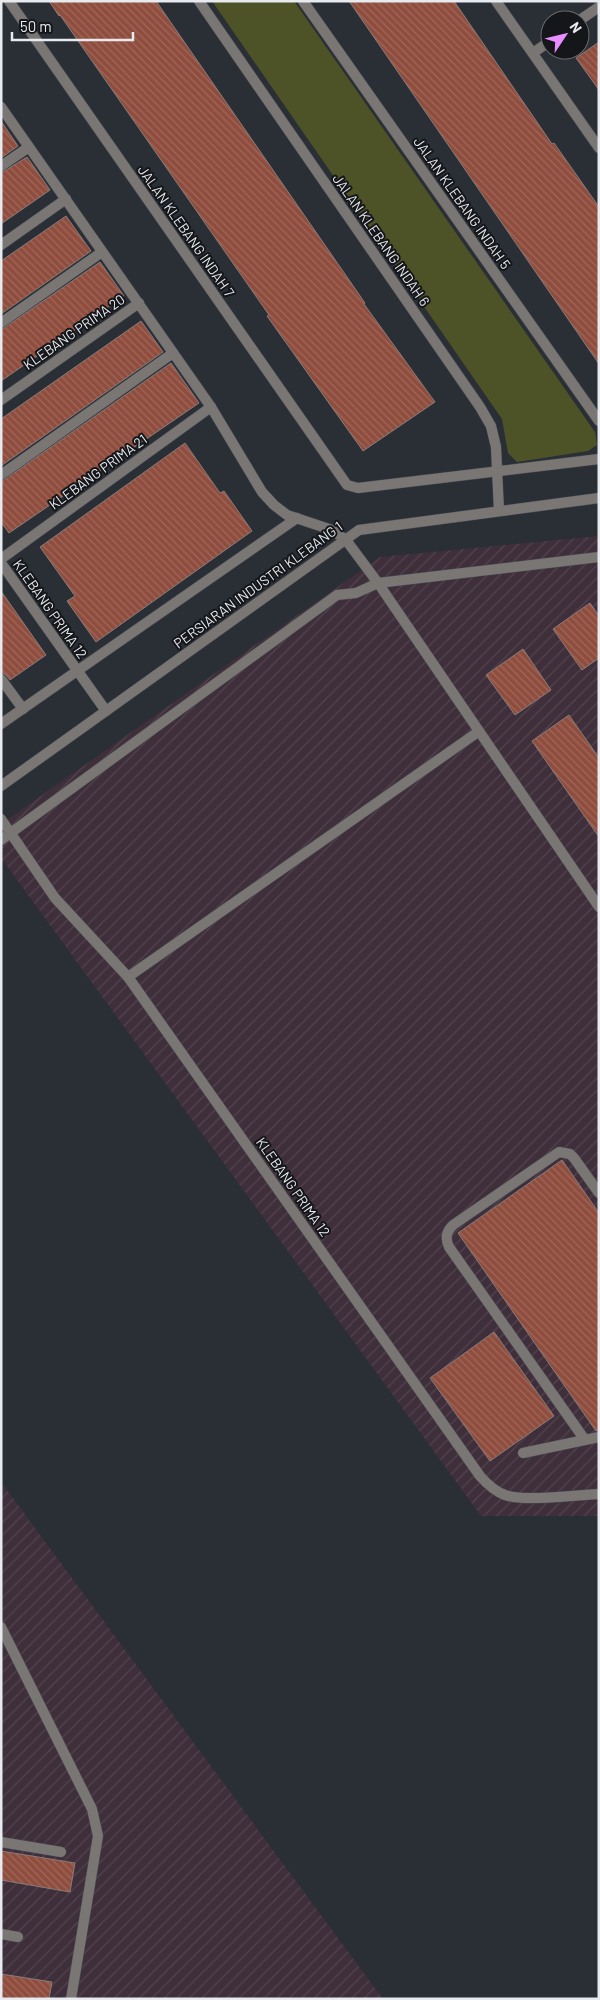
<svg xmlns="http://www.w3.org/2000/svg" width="600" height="2000" font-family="Barlow,sans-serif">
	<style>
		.industrial { fill: url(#industrial-furrows) }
		.green { fill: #4e5227 }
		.building { fill: url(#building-back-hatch); stroke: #887d7b }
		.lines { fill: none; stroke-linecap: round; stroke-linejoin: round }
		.lane-casing { stroke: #484c53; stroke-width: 11 }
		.street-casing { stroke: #484c53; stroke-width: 11 }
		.lane { stroke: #7a7674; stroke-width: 10 }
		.street { stroke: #7a7674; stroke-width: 10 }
		.labels { text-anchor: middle; stroke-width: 4; stroke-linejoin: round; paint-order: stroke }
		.street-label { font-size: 14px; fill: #e7eaef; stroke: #141619 }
	</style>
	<defs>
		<pattern id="industrial-furrows" width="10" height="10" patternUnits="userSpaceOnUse" patternTransform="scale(1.25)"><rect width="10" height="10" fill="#3f2f3b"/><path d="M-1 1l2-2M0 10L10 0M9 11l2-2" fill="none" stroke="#52434e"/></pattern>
		<pattern id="building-back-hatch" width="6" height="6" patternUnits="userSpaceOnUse" patternTransform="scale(1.25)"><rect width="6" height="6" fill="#8f4d3e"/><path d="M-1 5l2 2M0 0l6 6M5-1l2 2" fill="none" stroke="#9f675a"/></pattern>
	</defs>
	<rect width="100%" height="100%" fill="#2a2e35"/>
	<g class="industrial">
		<polygon points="599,536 599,1516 481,1516 1,858 1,824 380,557"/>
		<polygon points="1,1482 383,1999 1,1999"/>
	</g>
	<polygon class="green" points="212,1 294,1 595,432 597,445 588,451 517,462 508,453 502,419"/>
	<g class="building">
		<polygon points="49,1 156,1 365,303 364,304 435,402 363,451 267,316 269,315 60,15 59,16"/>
		<polygon points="349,1 454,1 552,144 554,143 599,207 599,364"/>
		<polygon points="599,42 599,90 576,58"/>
		<polygon points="1,121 18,146 1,158"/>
		<polygon points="27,157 50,190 1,224 1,173"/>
		<polygon points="66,216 91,251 1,314 1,261"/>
		<polygon points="100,262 124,296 1,381 1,330"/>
		<polygon points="141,321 163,352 1,466 1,419"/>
		<polygon points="171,363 199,403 9,533 1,522 1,482"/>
		<polygon points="185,443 220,493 224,491 252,531 96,642 67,601 75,596 40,547"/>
		<polygon points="1,591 46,655 10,680 6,675 1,672"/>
		<polygon points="590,603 599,616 599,658 582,670 553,629"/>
		<polygon points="523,649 551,690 515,715 486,675"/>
		<polygon points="569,715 599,758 599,837 532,741"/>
		<polygon points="562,1160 599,1213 599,1430 596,1431 458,1233"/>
		<polygon points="494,1332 554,1416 490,1461 430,1378"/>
		<polygon points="1,1851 75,1863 70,1892 1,1880"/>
		<polygon points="1,1974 52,1982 49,1999 1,1999"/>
	</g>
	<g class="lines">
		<defs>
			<g id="lane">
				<polyline points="1,107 211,407 262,492 274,505 287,515 332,530 346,540"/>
				<polyline points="1,166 29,147"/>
				<polyline points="1,323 102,252"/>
				<polyline points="1,475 173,353"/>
				<polyline points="77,671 297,518"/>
				<polyline points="1,679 23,709"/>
				<polyline points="1,840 337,595 356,593 378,583 599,557"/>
				<polyline points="128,977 478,732"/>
				<path d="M585,1440l-136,-193c-4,-9 -3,-15 4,-22l106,-73 11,2 4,4 25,35"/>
				<polyline points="523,1453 599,1437"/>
				<polyline points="1,1627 92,1809 98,1836 71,1999"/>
				<polyline points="1,1842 61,1852"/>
				<polyline points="1,1934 18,1937"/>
			</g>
			<g id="street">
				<polyline points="9,1 347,485 358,488 599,459"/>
				<polyline points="199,1 480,407 491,426 496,447 499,511"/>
				<polyline points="303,1 599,421"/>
				<polyline points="496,1 599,148"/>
				<polyline points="580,20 599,7"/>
				<polyline points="533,53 550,41"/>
				<polyline points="1,245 66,199"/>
				<polyline points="1,400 139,303"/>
				<polyline points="346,540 378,583 599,907"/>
				<polyline points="1,559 211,407"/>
				<polyline points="1,563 106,711"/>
				<polyline points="1,724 77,671"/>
				<polyline points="1,786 359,530 599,498"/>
				<path d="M1,819l54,79 73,79 352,499c7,8 14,15 25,19 19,7 71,0 94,-1"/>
			</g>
		</defs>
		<use href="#lane" class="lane-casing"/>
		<use href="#street" class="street-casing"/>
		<use href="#lane" class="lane"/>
		<use href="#street" class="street"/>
	</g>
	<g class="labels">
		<g class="street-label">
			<text transform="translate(462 203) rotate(55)" y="5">JALAN KLEBANG INDAH 5</text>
			<text transform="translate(186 231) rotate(55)" y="5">JALAN KLEBANG INDAH 7</text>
			<text transform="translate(381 240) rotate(55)" y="5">JALAN KLEBANG INDAH 6</text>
			<text transform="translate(74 332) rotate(-35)" y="5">KLEBANG PRIMA 20</text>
			<text transform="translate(98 472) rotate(-36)" y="5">KLEBANG PRIMA 21</text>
			<text transform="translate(258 585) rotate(-36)" y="5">PERSIARAN INDUSTRI KLEBANG 1</text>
			<text transform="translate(50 609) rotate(55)" y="5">KLEBANG PRIMA 12</text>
			<text transform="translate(293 1187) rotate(55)" y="5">KLEBANG PRIMA 12</text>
		</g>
	</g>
	<rect width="600" height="2000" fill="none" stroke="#e7eaef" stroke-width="5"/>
	<g transform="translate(565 35) rotate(55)"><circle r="24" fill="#141619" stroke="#686b6f"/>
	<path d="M0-4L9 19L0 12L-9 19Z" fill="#e88eff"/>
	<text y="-8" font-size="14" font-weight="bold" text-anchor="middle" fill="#e7eaef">N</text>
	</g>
	<path d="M12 32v8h121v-8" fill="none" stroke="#e7eaef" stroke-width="2.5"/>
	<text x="20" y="32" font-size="15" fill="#e7eaef" stroke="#141619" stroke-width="4" paint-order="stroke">50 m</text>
</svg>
